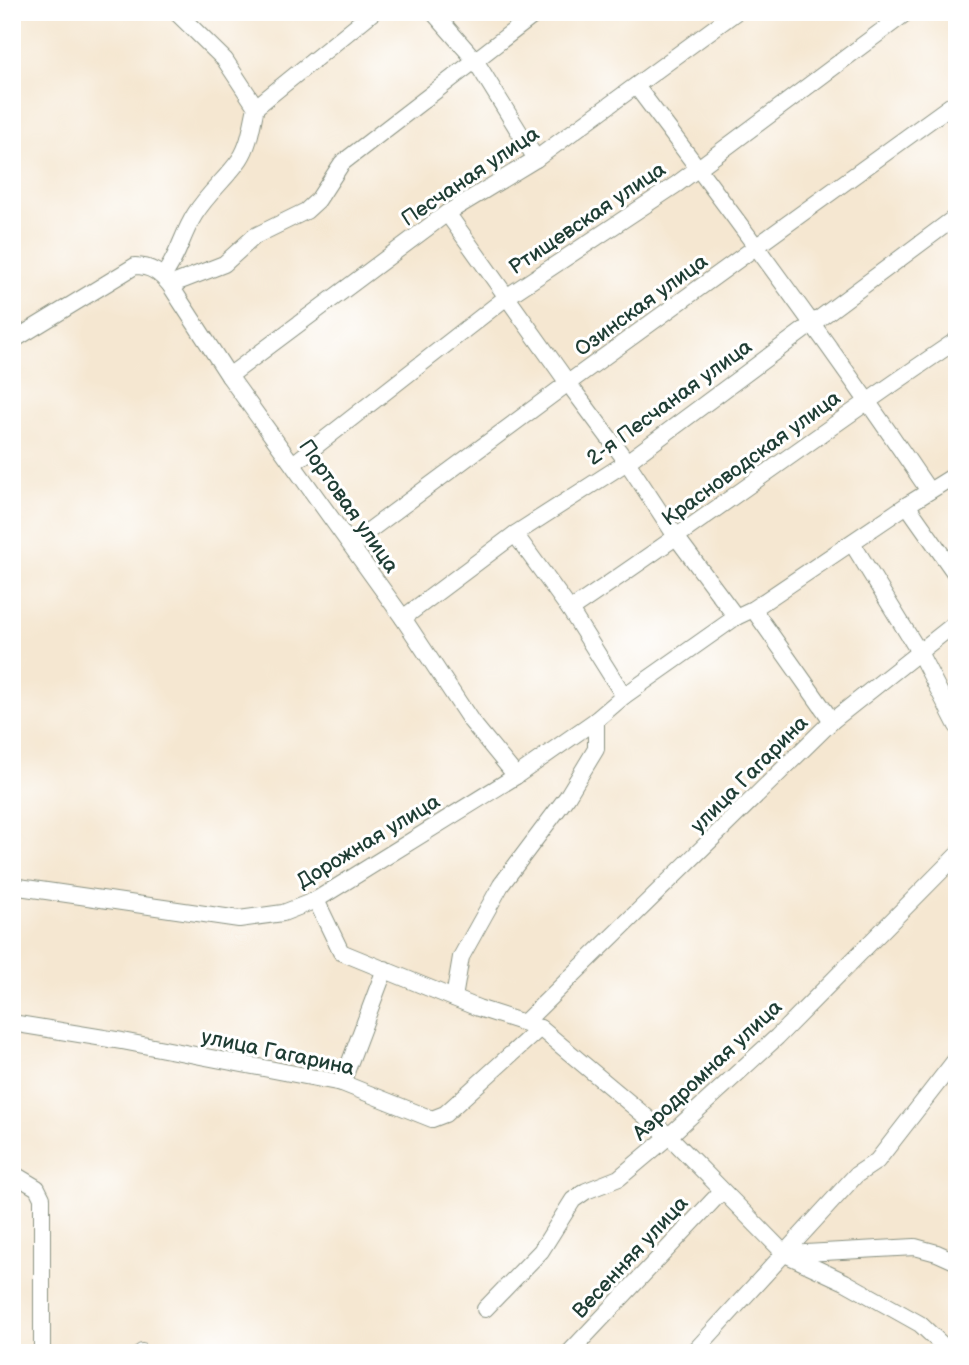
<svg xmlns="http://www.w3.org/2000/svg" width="969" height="1365" font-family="'Balsamiq Sans',sans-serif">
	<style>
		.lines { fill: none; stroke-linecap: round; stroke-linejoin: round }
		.minor-casing { stroke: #8a9282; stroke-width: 18 }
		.minor { stroke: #fff; stroke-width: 16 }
		.labels { text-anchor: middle; stroke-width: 6; stroke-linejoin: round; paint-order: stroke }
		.street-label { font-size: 21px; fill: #1f3d34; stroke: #fff }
	</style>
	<rect width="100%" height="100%" fill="#fff"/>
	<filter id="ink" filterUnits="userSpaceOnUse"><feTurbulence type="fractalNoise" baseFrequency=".0143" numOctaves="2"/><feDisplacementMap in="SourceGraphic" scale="14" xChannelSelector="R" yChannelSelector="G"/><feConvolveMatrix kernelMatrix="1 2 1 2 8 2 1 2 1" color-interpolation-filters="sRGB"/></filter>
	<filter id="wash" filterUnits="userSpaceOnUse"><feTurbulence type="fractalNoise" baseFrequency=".00686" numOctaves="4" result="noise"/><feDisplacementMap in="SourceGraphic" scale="28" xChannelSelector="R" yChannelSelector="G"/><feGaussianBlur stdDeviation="1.57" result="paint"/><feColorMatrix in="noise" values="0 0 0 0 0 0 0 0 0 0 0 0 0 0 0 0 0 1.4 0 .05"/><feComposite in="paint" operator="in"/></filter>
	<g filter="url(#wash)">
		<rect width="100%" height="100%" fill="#f5e7d1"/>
	</g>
	<g filter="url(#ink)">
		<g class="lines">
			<defs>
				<g id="minor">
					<polyline points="433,12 475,60 536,159"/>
					<path d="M636,86c101,133 200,267 293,405"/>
					<polyline points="256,107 373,12"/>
					<polyline points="447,213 568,383 627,462 677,538 736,617"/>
					<path d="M163,276c16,-20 18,-40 32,-62 13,-21 32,-36 45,-55 10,-15 12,-35 16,-52l-31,-47 -49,-48"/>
					<polyline points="170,285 224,264 255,236 306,211 318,200 342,163 538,12"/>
					<path d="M12,341l123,-75c16,0 25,7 35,19l59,91 174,242 68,103 45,55"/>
					<polyline points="229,376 447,213 536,159 736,12"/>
					<polyline points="293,464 508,296 677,184 907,12"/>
					<polyline points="907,505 957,576"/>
					<polyline points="515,534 570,610 624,696"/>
					<polyline points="852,543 919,652 957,726"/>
					<polyline points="351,544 568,383 957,101"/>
					<polyline points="753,609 832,721"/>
					<path d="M570,610c131,-88 256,-182 387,-270"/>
					<polyline points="403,618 515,534 627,462 957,216"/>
					<polyline points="12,886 239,919 283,913 316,900 516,776 596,720 624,696 736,617 753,609 907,505 957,474"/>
					<polyline points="316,900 341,952 478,1008 540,1028 669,1136 785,1254 845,1282 920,1324 951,1353"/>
					<polyline points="454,998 461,957 501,885 567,797 596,749 596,720"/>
					<polyline points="525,1022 832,721 957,622"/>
					<polyline points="12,1023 122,1041 342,1083 432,1119 445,1114 540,1028"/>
					<polyline points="342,1083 385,969"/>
					<polyline points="12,1173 37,1188 42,1198 42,1353"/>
					<polyline points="787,1254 915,1247 937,1253 957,1262"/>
					<polyline points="485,1309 541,1251 573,1200 586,1191 619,1178 669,1136 777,1037 957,855"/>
					<polyline points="142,1352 142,1353"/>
					<polyline points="569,1353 722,1191"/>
					<polyline points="693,1353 856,1175 877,1161 957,1058"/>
				</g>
			</defs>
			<use href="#minor" class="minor-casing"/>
			<use href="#minor" class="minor"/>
		</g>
	</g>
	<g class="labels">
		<g class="street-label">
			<text transform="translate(470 176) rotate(-34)" y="7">Песчаная улица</text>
			<text transform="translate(587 218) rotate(-34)" y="7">Ртищевская улица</text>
			<text transform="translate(641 305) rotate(-36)" y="7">Озинская улица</text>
			<text transform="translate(669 402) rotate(-36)" y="7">2-я Песчаная улица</text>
			<text transform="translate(751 458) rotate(-36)" y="7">Красноводская улица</text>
			<text transform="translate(349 506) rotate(55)" y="7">Портовая улица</text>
			<text transform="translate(749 774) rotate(-45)" y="7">улица Гагарина</text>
			<text transform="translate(368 841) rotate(-31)" y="7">Дорожная улица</text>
			<text transform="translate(278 1052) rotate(12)" y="7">улица Гагарина</text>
			<text transform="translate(707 1070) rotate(-43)" y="7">Аэродромная улица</text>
			<text transform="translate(630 1257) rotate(-47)" y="7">Весенняя улица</text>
		</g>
	</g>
	<rect width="969" height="1365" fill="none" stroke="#fff" stroke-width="42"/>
</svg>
